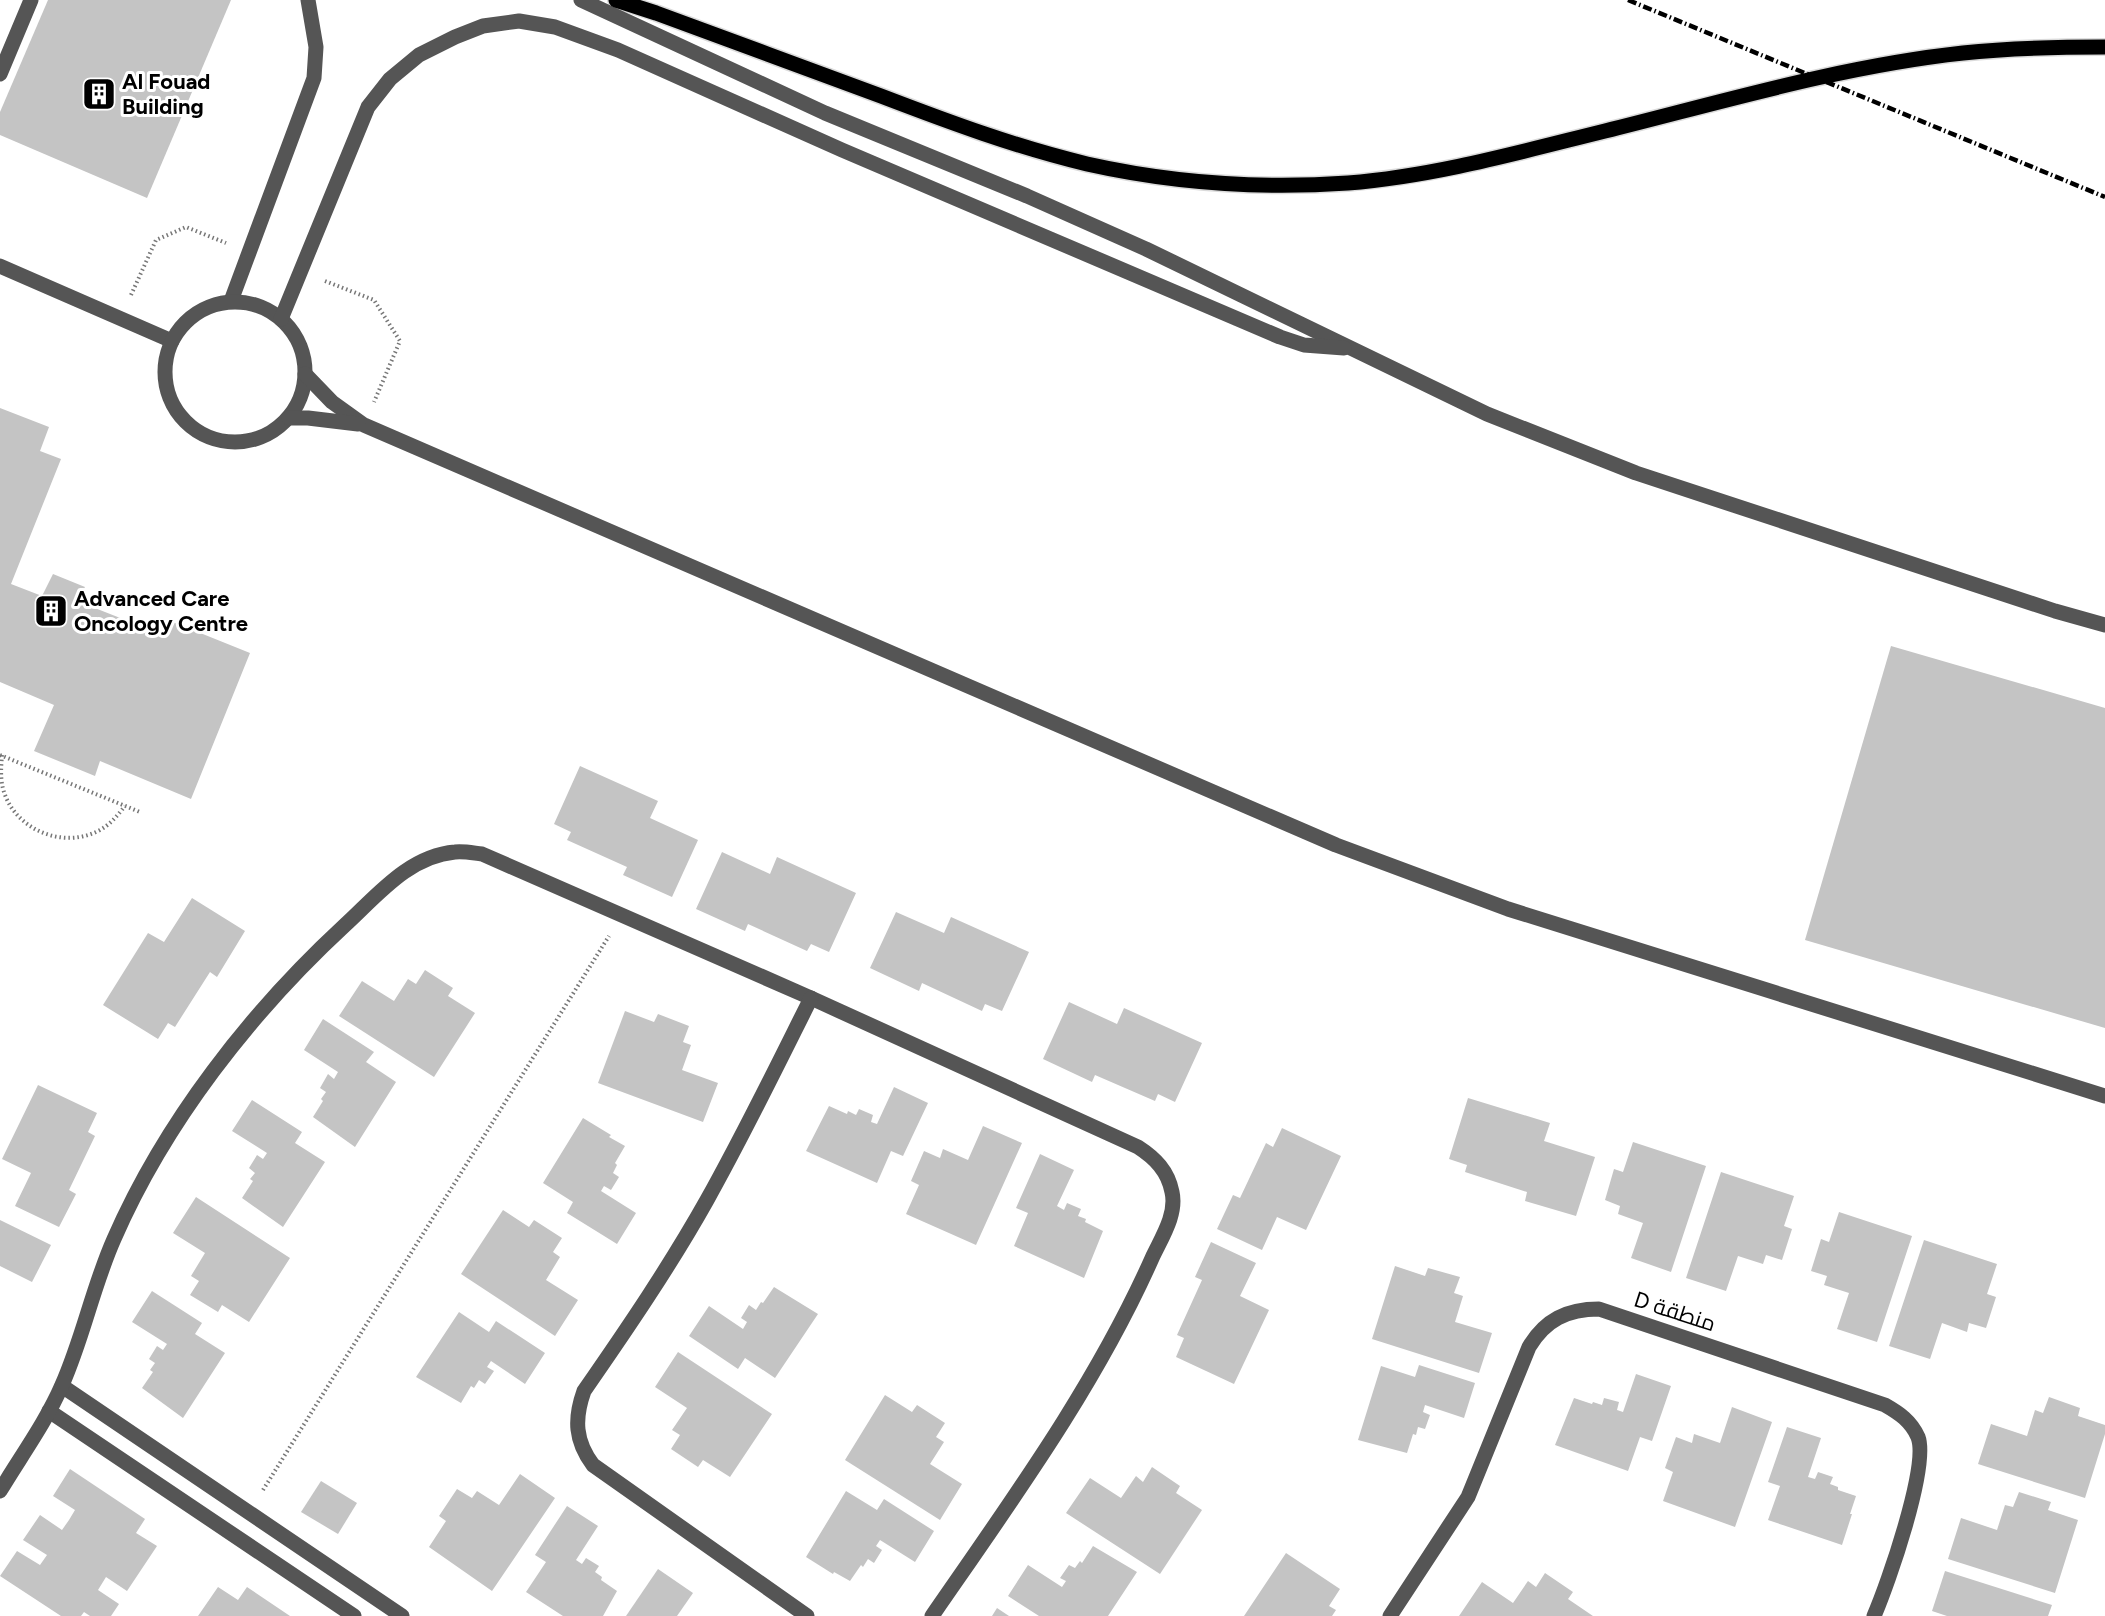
<svg xmlns="http://www.w3.org/2000/svg" width="2105" height="1616" font-family="Figtree,Cairo,sans-serif">
	<style>
		.building { fill: #c4c4c4 }
		.lines { fill: none; stroke-linecap: round; stroke-linejoin: round }
		.major-casing { stroke: #dbdbdb; stroke-width: 18 }
		.path { stroke: #777; stroke-width: 4; stroke-dasharray: 1.5 3; stroke-linecap: butt }
		.minor { stroke: #555; stroke-width: 15 }
		.major { stroke: #000; stroke-width: 15 }
		.rail { stroke: #000; stroke-width: 4.5; stroke-dasharray: 9 3 1.5 3; stroke-linecap: butt }
		.labels { text-anchor: middle; stroke-width: 6; stroke-linejoin: round; paint-order: stroke }
		.poi-label { font-size: 22px; font-weight: bold; fill: #000; stroke: #fff; text-anchor: start }
		.street-label { font-size: 22px; fill: #000; stroke: #fff }
	</style>
	<rect width="100%" height="100%" fill="#fff"/>
	<g class="building">
		<polygon points="48,0 231,0 147,198 0,135 0,112"/>
		<polygon points="0,408 49,427 40,451 61,459 11,584 42,596 53,574 85,587 77,601 161,634 168,620 250,653 191,799 100,761 95,776 34,751 54,705 0,682"/>
		<polygon points="1891,646 2105,708 2105,1028 1805,940"/>
		<polygon points="580,766 658,801 650,818 698,840 672,897 623,875 627,867 567,840 571,832 554,824"/>
		<polygon points="722,852 770,874 777,857 856,893 829,952 811,944 807,951 748,924 745,931 696,909"/>
		<polygon points="192,898 245,931 217,977 210,972 175,1027 168,1023 158,1039 103,1005 148,933 164,942"/>
		<polygon points="896,912 944,933 951,917 1029,952 1002,1011 985,1004 982,1011 922,983 919,991 870,968"/>
		<polygon points="425,970 453,988 448,996 475,1013 434,1077 339,1016 362,981 394,1001 408,979 416,984"/>
		<polygon points="1069,1002 1117,1024 1124,1008 1202,1043 1175,1102 1158,1094 1155,1101 1095,1075 1092,1082 1043,1059"/>
		<polygon points="625,1011 654,1022 658,1014 689,1026 683,1042 691,1045 682,1070 718,1083 703,1122 598,1083"/>
		<polygon points="323,1019 374,1052 366,1062 396,1082 355,1147 313,1117 323,1101 321,1099 326,1092 320,1088 328,1074 334,1079 338,1072 304,1050"/>
		<polygon points="38,1085 97,1113 88,1132 95,1136 69,1190 76,1194 59,1227 15,1206 31,1173 2,1159"/>
		<polygon points="894,1087 928,1103 903,1156 891,1151 877,1183 806,1151 829,1106 847,1114 848,1111 856,1115 859,1109 873,1115 871,1122 877,1124"/>
		<polygon points="1468,1098 1550,1123 1544,1141 1595,1157 1576,1216 1525,1201 1527,1192 1465,1172 1467,1165 1449,1159"/>
		<polygon points="252,1100 302,1132 295,1143 325,1162 283,1227 242,1198 253,1181 250,1179 255,1173 249,1168 257,1155 263,1159 267,1153 232,1131"/>
		<polygon points="583,1118 611,1135 609,1137 625,1146 615,1163 617,1165 613,1173 619,1177 611,1190 604,1186 601,1191 636,1213 617,1244 567,1213 573,1202 543,1183"/>
		<polygon points="983,1126 1022,1143 976,1245 906,1214 919,1185 911,1181 924,1151 940,1158 943,1149 968,1160"/>
		<polygon points="1282,1128 1341,1156 1306,1230 1277,1217 1262,1250 1217,1229 1233,1195 1240,1198 1266,1143 1273,1147"/>
		<polygon points="1633,1142 1706,1166 1671,1272 1631,1258 1643,1223 1618,1214 1620,1206 1605,1200 1614,1169 1623,1172"/>
		<polygon points="1040,1154 1074,1170 1057,1206 1064,1210 1067,1203 1081,1209 1078,1216 1086,1219 1085,1222 1103,1231 1084,1278 1014,1246 1028,1213 1016,1208"/>
		<polygon points="1721,1172 1794,1196 1784,1226 1792,1229 1782,1260 1766,1255 1763,1264 1738,1256 1726,1291 1686,1278"/>
		<polygon points="196,1197 290,1258 249,1322 222,1305 218,1312 190,1295 199,1281 191,1276 205,1253 173,1233"/>
		<polygon points="503,1210 529,1227 534,1220 562,1238 553,1252 560,1257 546,1280 578,1300 555,1336 461,1274"/>
		<polygon points="1839,1212 1912,1236 1877,1342 1837,1329 1849,1293 1824,1285 1827,1276 1811,1271 1821,1239 1829,1242"/>
		<polygon points="0,1220 51,1245 32,1282 0,1266"/>
		<polygon points="1924,1240 1997,1264 1987,1294 1996,1297 1986,1328 1969,1323 1967,1332 1942,1323 1930,1359 1889,1346"/>
		<polygon points="1211,1242 1256,1263 1240,1296 1269,1310 1234,1384 1176,1357 1184,1338 1177,1335 1202,1280 1195,1277"/>
		<polygon points="1395,1266 1425,1276 1428,1268 1460,1277 1454,1293 1463,1296 1455,1322 1492,1333 1479,1373 1372,1339"/>
		<polygon points="774,1287 818,1314 775,1378 745,1358 738,1369 689,1336 709,1306 743,1329 747,1322 741,1318 749,1305 756,1310 761,1302 763,1303"/>
		<polygon points="152,1291 202,1323 195,1334 225,1353 183,1418 142,1388 153,1372 150,1370 155,1363 149,1359 157,1346 163,1350 167,1344 132,1322"/>
		<polygon points="459,1312 489,1332 496,1321 545,1353 525,1384 491,1361 487,1367 494,1371 485,1384 479,1380 474,1388 471,1386 461,1403 416,1377"/>
		<polygon points="678,1352 772,1414 730,1477 703,1460 698,1467 671,1449 680,1435 672,1430 687,1408 655,1387"/>
		<polygon points="1419,1365 1475,1383 1464,1418 1425,1405 1423,1412 1430,1415 1425,1429 1418,1427 1416,1435 1413,1434 1407,1453 1358,1440 1381,1366 1415,1377"/>
		<polygon points="1636,1374 1671,1386 1652,1441 1640,1437 1628,1471 1555,1445 1574,1398 1592,1404 1593,1402 1602,1405 1604,1398 1619,1402 1617,1410 1623,1412"/>
		<polygon points="885,1395 912,1412 917,1405 945,1423 936,1437 944,1442 930,1464 962,1484 940,1520 845,1460"/>
		<polygon points="2049,1397 2080,1408 2078,1416 2105,1425 2105,1434 2085,1498 1978,1464 1991,1424 2027,1436 2035,1410 2043,1413"/>
		<polygon points="1732,1407 1772,1422 1735,1527 1663,1501 1673,1472 1665,1468 1676,1437 1692,1443 1694,1434 1720,1443"/>
		<polygon points="1787,1427 1821,1438 1808,1477 1815,1479 1818,1472 1833,1477 1830,1484 1838,1487 1838,1490 1856,1496 1850,1514 1852,1514 1842,1545 1768,1520 1780,1486 1768,1482"/>
		<polygon points="1152,1467 1180,1486 1176,1493 1202,1510 1160,1574 1066,1513 1090,1478 1121,1498 1136,1476 1143,1482"/>
		<polygon points="70,1469 145,1519 136,1533 157,1546 127,1591 106,1577 98,1590 119,1604 111,1616 90,1616 84,1612 81,1616 61,1616 0,1576 17,1551 40,1565 47,1555 23,1540 40,1515 62,1530 69,1520 75,1510 53,1496"/>
		<polygon points="520,1474 555,1498 492,1591 429,1547 446,1521 439,1516 457,1489 472,1498 477,1491 499,1505"/>
		<polygon points="321,1481 357,1503 338,1534 301,1512"/>
		<polygon points="846,1491 877,1510 884,1499 934,1531 915,1562 880,1540 876,1546 882,1550 874,1563 868,1559 863,1567 861,1565 850,1581 834,1572 833,1574 806,1557"/>
		<polygon points="2019,1492 2051,1502 2048,1510 2078,1520 2055,1593 1948,1559 1961,1518 1997,1530 2005,1505 2013,1507"/>
		<polygon points="567,1506 598,1526 576,1560 582,1564 586,1558 599,1566 595,1572 602,1577 601,1580 617,1591 603,1616 563,1616 526,1592 546,1562 535,1555"/>
		<polygon points="1093,1546 1137,1572 1108,1616 1039,1616 1008,1596 1028,1565 1062,1587 1066,1581 1060,1578 1069,1565 1075,1568 1080,1561 1082,1563"/>
		<polygon points="1286,1553 1340,1589 1329,1606 1336,1610 1332,1616 1244,1616"/>
		<polygon points="658,1569 693,1593 677,1616 626,1616"/>
		<polygon points="1945,1571 2052,1605 2048,1616 1947,1616 1932,1611"/>
		<polygon points="1545,1573 1573,1592 1568,1599 1593,1616 1459,1616 1482,1582 1513,1603 1528,1581 1536,1587"/>
		<polygon points="218,1587 238,1600 247,1587 290,1616 198,1616"/>
		<polygon points="997,1608 1009,1616 992,1616"/>
	</g>
	<g class="lines">
		<defs>
			<path id="major" d="M616,0l40,13c75,28 150,55 225,83 68,26 135,51 206,68 85,19 174,25 261,19 87,-7 172,-31 257,-52 117,-29 237,-65 358,-78 47,-5 94,-6 142,-6"/>
		</defs>
		<use href="#major" class="major-casing"/>
		<g class="path">
			<polyline points="325,281 374,300 400,341 374,402"/>
			<polyline points="131,295 156,240 186,227 226,243"/>
			<polyline points="0,755 140,812"/>
			<path d="M2,755c-1,13 -2,25 2,37 12,38 59,57 94,39 12,-6 19,-15 27,-25"/>
			<polyline points="263,1490 609,936"/>
		</g>
		<g class="minor">
			<polyline points="581,0 825,113 1027,196 1146,249 1487,414 1636,473 2055,611 2105,625"/>
			<polyline points="0,74 31,0"/>
			<polyline points="0,266 172,341"/>
			<polyline points="231,301 314,78 316,47 308,0"/>
			<circle cx="235" cy="372" r="70"/>
			<polyline points="281,319 368,107 390,79 419,55 455,37 483,26 519,21 555,27 618,50 842,150 1280,337 1304,345 1344,348"/>
			<polyline points="305,374 332,402 364,425 1336,845 1508,909 2105,1096"/>
			<polyline points="289,418 308,418 358,424"/>
			<polyline points="62,1386 402,1616"/>
			<polyline points="49,1411 354,1616"/>
			<path d="M0,1491c21,-35 46,-69 62,-106 21,-47 31,-99 52,-146 51,-117 137,-227 230,-313 32,-29 64,-70 111,-74 9,-1 18,1 27,2l329,144 327,149c17,11 30,24 34,45 5,22 -10,45 -19,64 -57,129 -141,244 -221,360"/>
			<path d="M807,1616l-214,-151c-18,-24 -19,-46 -9,-74 43,-62 86,-125 123,-191 37,-66 70,-134 104,-202"/>
			<path d="M1390,1616l78,-119 61,-150c16,-27 38,-38 70,-38l286,96c14,8 26,16 33,32 11,29 -30,147 -44,179"/>
		</g>
		<use href="#major" class="major"/>
		<polyline class="rail" points="1628,0 2105,197"/>
	</g>
	<defs>
		<symbol id="building-square" viewBox="-11 -11 22 22"><rect x="-9" y="-9" width="18" height="18" rx="4" fill="#000" stroke="#fff"/><path d="M-4-6H4V6H1V3H-1V6H-4ZM-2.5-4.3h1.7v1.8h-1.7ZM.8-4.3h1.7v1.8H.8ZM-2.5-1h1.7V.8h-1.7ZM.8-1h1.7V.8H.8Z" fill="#fff"/></symbol>
	</defs>
	<g fill-rule="evenodd">
		<use href="#building-square" x="80" y="75" width="38" height="38"/>
		<use href="#building-square" x="32" y="592" width="38" height="38"/>
	</g>
	<g class="labels">
		<g class="poi-label">
			<text x="122" y="89">Al Fouad<tspan x="122" dy="25">Building</tspan></text>
			<text x="74" y="606">Advanced Care<tspan x="74" dy="25">Oncology Centre</tspan></text>
		</g>
		<g class="street-label">
			<text transform="translate(1675 1311) rotate(18)" y="8">D منطقة</text>
		</g>
	</g>
</svg>
